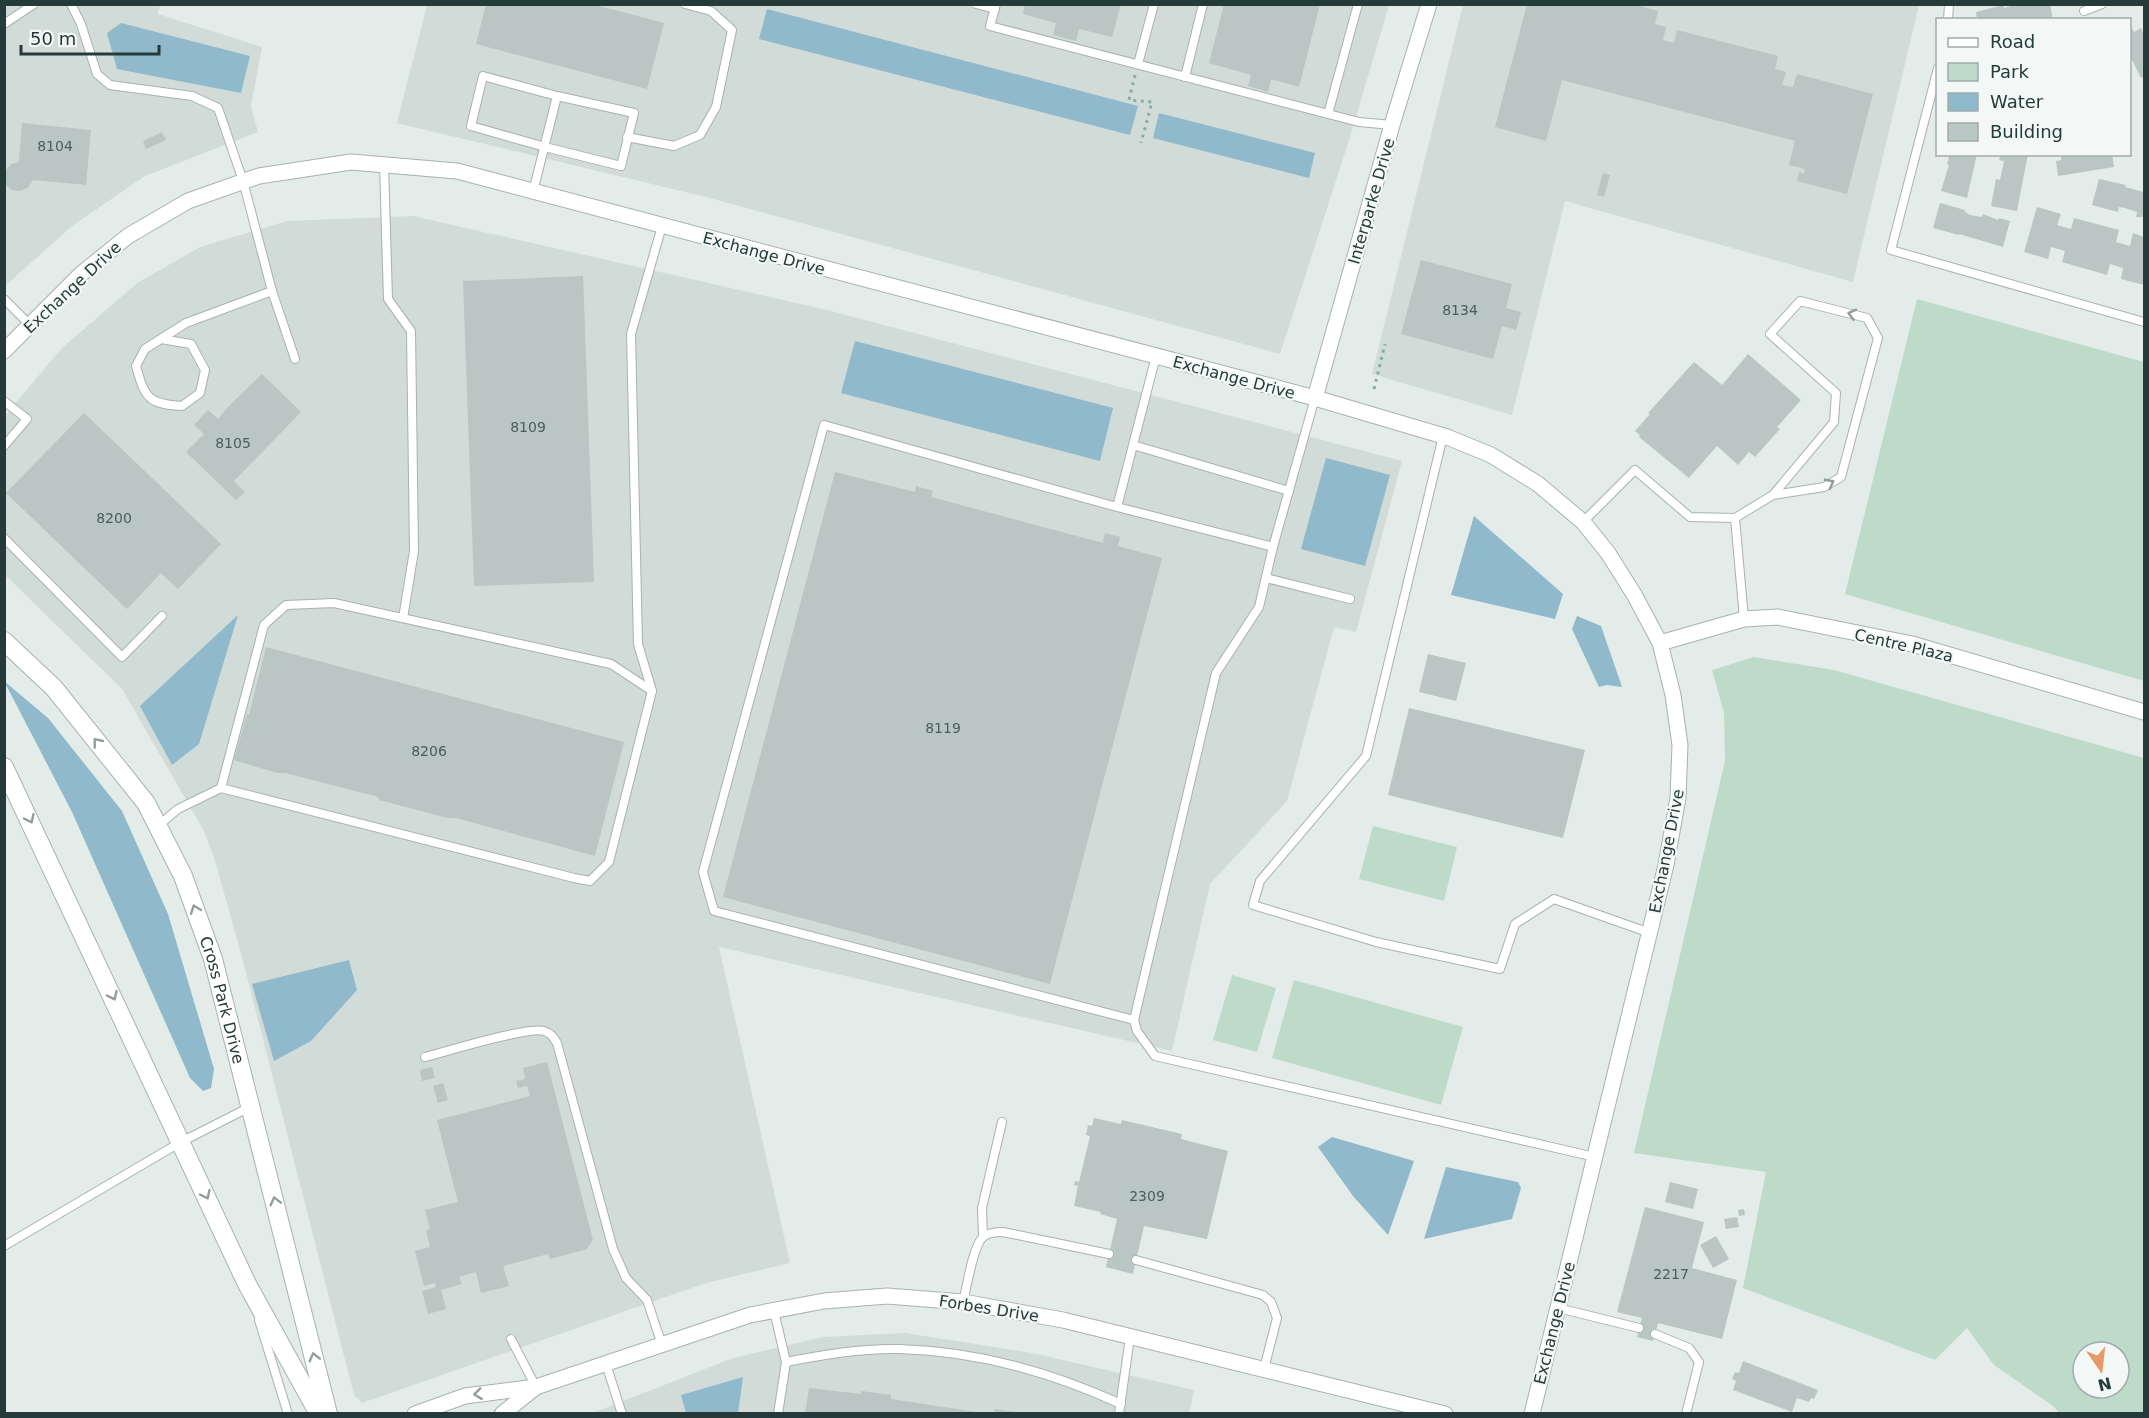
<svg xmlns="http://www.w3.org/2000/svg" width="2149" height="1418" font-family="'DejaVu Sans',sans-serif">
	<style>
		.built { fill: #d1dbd8 }
		.green { fill: #bedbca; fill-rule: evenodd }
		.water { fill: #90b9cb }
		.building { fill: #b9c6c3 }
		.lines { fill: none; stroke-linecap: round; stroke-linejoin: round }
		.service-casing { stroke: #a6b3b1; stroke-width: 10 }
		.minor-casing { stroke: #a6b3b1; stroke-width: 17 }
		.tertiary-casing { stroke: #a6b3b1; stroke-width: 20 }
		.path { stroke: #87aca6; stroke-width: 3; stroke-dasharray: 3 4.5; stroke-linecap: butt }
		.service { stroke: #fff; stroke-width: 8 }
		.minor { stroke: #fff; stroke-width: 15 }
		.tertiary { stroke: #fff; stroke-width: 18 }
		.oneway { stroke: #929d9c }
		.labels { text-anchor: middle; stroke-width: 4.5; stroke-linejoin: round; paint-order: stroke }
		.number-label { font-size: 14px; fill: #495e5c }
		.street-label { font-size: 16px; fill: #243b39; stroke: #f3f8f7 }
	</style>
	<rect width="100%" height="100%" fill="#e3ece9"/>
	<g class="built">
		<polygon points="5,5 160,5 158,14 262,47 251,106 258,132 145,176 72,226 5,286"/>
		<polygon points="427,5 1389,5 1350,137 1280,354 706,197 397,123"/>
		<polygon points="1463,5 1919,5 1853,282 1565,201 1512,415 1372,374"/>
		<polygon points="413,216 823,309 1402,461 1356,632 1334,627 1287,801 1210,884 1172,1051 719,947 790,1263 706,1283 362,1403 354,1395 242,957 214,857 203,829 122,689 5,575 4,417 61,349 137,283 200,247 287,221"/>
		<polygon points="905,1333 1032,1353 1194,1390 1189,1414 590,1414 733,1358 823,1337"/>
	</g>
	<g class="green">
		<polygon points="1917,299 2144,362 2144,681 1845,594"/>
		<path d="M1754,657l80,13 310,88v655h-85l-6,-7 -59,-41 -27,-37 -32,32 -192,-72 23,-116 -132,-19 91,-392 -1,-48 -12,-43zM2083,1352h36v36h-36z"/>
		<polygon points="1373,826 1457,847 1444,901 1359,879"/>
		<polygon points="1232,975 1276,988 1257,1052 1213,1040"/>
		<polygon points="1294,980 1463,1027 1441,1105 1272,1058"/>
	</g>
	<g class="water">
		<polygon points="767,9 1138,106 1130,135 759,39"/>
		<polygon points="121,23 250,56 241,93 117,69 107,33"/>
		<polygon points="1159,113 1315,153 1309,178 1153,138"/>
		<polygon points="855,341 1113,408 1100,461 841,393"/>
		<polygon points="1326,458 1390,475 1365,566 1301,549"/>
		<polygon points="1474,516 1563,594 1555,619 1451,595"/>
		<polygon points="238,615 199,744 172,765 140,706"/>
		<polygon points="1577,616 1601,626 1622,687 1607,685 1599,687 1572,629"/>
		<polygon points="4,681 48,718 122,811 168,914 214,1069 211,1088 203,1091 190,1078 72,812"/>
		<polygon points="349,960 357,990 311,1041 274,1061 252,984"/>
		<polygon points="1332,1137 1414,1161 1388,1235 1353,1196 1318,1147"/>
		<polygon points="1446,1167 1518,1182 1521,1188 1512,1219 1424,1239"/>
		<polygon points="743,1377 738,1413 686,1413 681,1395"/>
	</g>
	<g class="building">
		<polygon points="486,4 592,4 664,23 647,89 476,44"/>
		<polygon points="1025,4 1121,4 1112,37 1079,29 1076,41 1053,35 1056,23 1023,14"/>
		<polygon points="1224,4 1320,4 1299,87 1271,79 1268,92 1248,86 1251,75 1209,63"/>
		<polygon points="1527,4 1633,4 1658,11 1655,24 1666,27 1663,40 1674,43 1677,30 1778,56 1775,69 1786,72 1782,85 1793,87 1797,74 1873,94 1847,194 1797,181 1799,172 1804,174 1805,169 1789,165 1795,141 1562,80 1546,141 1495,127"/>
		<polygon points="2018,4 2050,4 2053,20 1977,20 1976,12 2003,5 2004,8"/>
		<polygon points="2131,26 2134,32 2141,28 2144,36 2144,76 2141,78 2130,56"/>
		<polygon points="22,123 91,130 86,185 33,180 28,188 19,191 12,190 7,186 4,179 6,170 11,164 19,162"/>
		<polygon points="162,132 166,140 146,149 143,141"/>
		<polygon points="1950,154 1977,154 1967,198 1941,191 1949,165 1947,164"/>
		<polygon points="2001,154 2028,154 2017,211 1991,206 1996,179 2000,180 2004,161 1999,160"/>
		<polygon points="2068,154 2112,154 2114,167 2058,176 2056,161 2061,160 2061,157"/>
		<polygon points="1603,173 1610,175 1604,197 1597,195"/>
		<polygon points="2099,179 2126,185 2125,187 2144,192 2144,217 2136,217 2137,212 2125,208 2119,207 2118,212 2092,205"/>
		<polygon points="1940,203 1965,210 1965,212 1970,215 1982,217 1983,214 1998,220 1999,218 2010,221 2003,247 1959,234 1959,235 1933,228"/>
		<polygon points="2037,207 2061,214 2057,225 2071,229 2074,218 2119,230 2116,242 2130,246 2133,233 2144,237 2144,285 2121,279 2123,268 2110,264 2107,275 2062,262 2065,251 2051,247 2048,259 2024,252"/>
		<polygon points="1421,260 1512,284 1506,308 1521,312 1516,330 1502,326 1493,359 1401,334"/>
		<polygon points="583,276 594,582 474,586 463,281"/>
		<polygon points="1748,354 1801,400 1777,427 1780,429 1755,457 1749,452 1738,465 1717,446 1689,478 1639,437 1640,435 1635,431 1650,414 1648,413 1694,362 1722,385"/>
		<polygon points="262,374 301,412 234,481 245,492 236,500 186,452 204,434 194,425 208,410 218,419 229,406"/>
		<polygon points="84,413 221,544 178,589 161,573 127,609 6,493"/>
		<polygon points="835,472 915,492 916,486 933,491 931,497 1103,543 1105,533 1120,537 1118,546 1162,558 1050,984 723,897"/>
		<polygon points="266,647 624,742 595,856 456,818 448,818 379,800 379,798 375,796 285,773 277,773 234,760 247,714 249,715"/>
		<polygon points="1428,654 1466,663 1456,701 1419,692"/>
		<polygon points="1409,708 1585,750 1563,838 1388,795"/>
		<polygon points="547,1062 593,1240 587,1249 550,1259 548,1254 503,1266 509,1286 481,1293 476,1272 459,1277 462,1284 441,1290 446,1309 428,1314 422,1291 436,1287 435,1283 424,1286 415,1251 430,1247 426,1230 430,1229 425,1210 458,1202 437,1120 530,1096 527,1086 518,1088 516,1081 525,1079 523,1068"/>
		<polygon points="432,1067 435,1078 422,1081 420,1070"/>
		<polygon points="443,1083 448,1100 438,1103 433,1086"/>
		<polygon points="1094,1118 1121,1124 1122,1120 1182,1134 1181,1139 1228,1151 1207,1239 1144,1226 1133,1274 1106,1267 1117,1219 1100,1214 1101,1212 1074,1206 1078,1186 1074,1185 1075,1181 1079,1182 1090,1136 1086,1135 1088,1125 1092,1126"/>
		<polygon points="1670,1182 1698,1189 1693,1209 1665,1202"/>
		<polygon points="1645,1207 1704,1222 1692,1268 1737,1280 1722,1339 1658,1323 1653,1341 1637,1337 1642,1318 1617,1312"/>
		<polygon points="1744,1209 1745,1215 1739,1216 1738,1210"/>
		<polygon points="1737,1217 1739,1227 1726,1229 1724,1219"/>
		<polygon points="1716,1236 1729,1259 1713,1268 1700,1245"/>
		<polygon points="1743,1361 1818,1390 1814,1399 1811,1398 1809,1402 1797,1398 1792,1412 1733,1390 1736,1381 1732,1379 1735,1372 1739,1373"/>
		<polygon points="809,1388 861,1394 861,1391 891,1395 891,1399 989,1414 805,1414"/>
		<polygon points="995,1409 1015,1412 1015,1414 994,1414"/>
	</g>
	<g class="lines">
		<defs>
			<g id="service">
				<path d="M71,4l10,20 16,50 13,11 82,11 26,12 25,73 29,110 -86,32 -41,26 -9,17c9,32 12,38 46,40l18,-13 5,-23 -14,-26 -30,-5"/>
				<polyline points="976,4 995,9"/>
				<polyline points="996,4 990,26 1359,122 1392,125"/>
				<polyline points="2084,11 2102,4"/>
				<polyline points="1948,20 1949,4"/>
				<polyline points="4,24 34,4"/>
				<polyline points="1138,64 1154,4"/>
				<polyline points="1938,68 1891,250 2144,322"/>
				<polyline points="1185,77 1203,4"/>
				<polyline points="1328,114 1358,4"/>
				<polyline points="627,137 674,146 700,135 716,107 732,30 711,11 685,4"/>
				<polyline points="384,165 388,299 411,331 414,551 403,618"/>
				<polyline points="533,192 557,96 634,113 621,166 545,147 471,126 483,76 557,96"/>
				<polyline points="272,291 295,359"/>
				<polyline points="4,299 30,325"/>
				<polyline points="1156,356 1117,507 824,425 703,872 714,911 1134,1020 1216,673 1259,607 1273,547 1315,398"/>
				<polyline points="4,401 27,419 4,446"/>
				<polyline points="1443,436 1366,756 1260,881 1253,905 1376,942 1500,969 1515,924 1554,899 1650,933"/>
				<polyline points="1133,445 1289,491"/>
				<polyline points="1117,507 1273,547"/>
				<polyline points="1583,522 1635,470 1690,517 1735,518"/>
				<polyline points="4,538 122,657 162,616"/>
				<polyline points="1266,578 1350,599"/>
				<polyline points="1744,619 1735,518 1773,495 1834,422 1836,393 1770,334 1800,301 1867,318 1878,338 1841,477 1824,487 1773,495"/>
				<polyline points="221,788 264,625 286,605 334,603 611,664 652,691"/>
				<polyline points="158,826 178,809 221,788 574,878 590,881 609,862 652,691 638,644 631,334 662,226"/>
				<polyline points="1134,1020 1137,1031 1155,1056 1595,1157"/>
				<path d="M425,1057c20,-5 103,-31 119,-26 7,2 9,6 13,12l56,206 13,29 21,22 15,45"/>
				<polyline points="983,1237 982,1208 1002,1122"/>
				<polyline points="4,1246 181,1142 250,1107"/>
				<polyline points="1136,1260 1263,1295 1271,1302 1277,1318 1264,1369"/>
				<path d="M963,1302c4,-15 10,-58 21,-66 6,-4 13,-4 19,-4l106,22"/>
				<polyline points="1558,1308 1639,1328"/>
				<polyline points="774,1311 786,1362 778,1414"/>
				<polyline points="259,1320 288,1414"/>
				<polyline points="1655,1334 1689,1348 1699,1362 1686,1414"/>
				<polyline points="511,1339 536,1387"/>
				<path d="M786,1362c36,-7 76,-14 113,-13 77,2 152,23 222,55"/>
				<polyline points="606,1364 622,1414"/>
				<polyline points="1119,1414 1130,1337"/>
			</g>
			<g id="minor">
				<polyline points="4,351 81,274 128,236 188,201 259,176 351,162 457,171 1315,398 1447,437 1491,455 1538,484 1583,522 1608,553 1635,596 1660,643 1673,695 1680,745 1678,798 1666,865 1532,1414"/>
				<polyline points="1315,398 1392,125 1429,4"/>
				<polyline points="1660,643 1744,619 1778,617 1912,644 2144,712"/>
				<polyline points="415,1414 465,1396 536,1387 750,1315 824,1301 887,1296 963,1302 1063,1320 1445,1414"/>
				<polyline points="502,1414 536,1387"/>
			</g>
			<g id="tertiary">
				<path id="s1" d="M4,641l50,47 92,115 37,73 30,83 115,455"/>
				<polyline points="4,767 247,1284 319,1414"/>
			</g>
		</defs>
		<use href="#service" class="service-casing"/>
		<use href="#minor" class="minor-casing"/>
		<use href="#tertiary" class="tertiary-casing"/>
		<g class="path">
			<polyline points="1135,75 1129,100 1152,102 1141,143"/>
			<polyline points="1374,389 1385,344"/>
		</g>
		<use href="#service" class="service"/>
		<use href="#minor" class="minor"/>
		<use href="#tertiary" class="tertiary"/>
	</g>
	<defs><path id="oneway-chevron" d="M-2-3.5L2.5 0L-2 3.5" fill="none" stroke-width="1.6" stroke-linecap="round" stroke-linejoin="round" transform="scale(1.5)"/></defs>
	<g class="oneway">
		<use href="#oneway-chevron" transform="translate(1852 314) rotate(-166)"/>
		<use href="#oneway-chevron" transform="translate(1830 483) rotate(-28)"/>
		<use href="#oneway-chevron" transform="translate(97 742) rotate(-129)"/>
		<use href="#oneway-chevron" transform="translate(30 819) rotate(65)"/>
		<use href="#oneway-chevron" transform="translate(195 909) rotate(-110)"/>
		<use href="#oneway-chevron" transform="translate(113 996) rotate(65)"/>
		<use href="#oneway-chevron" transform="translate(206 1195) rotate(65)"/>
		<use href="#oneway-chevron" transform="translate(275 1201) rotate(-104)"/>
		<use href="#oneway-chevron" transform="translate(314 1357) rotate(-104)"/>
		<use href="#oneway-chevron" transform="translate(478 1394) rotate(173)"/>
	</g>
	<g class="labels">
		<g class="number-label">
			<text x="55" y="151">8104</text>
			<text x="1460" y="315">8134</text>
			<text x="528" y="432">8109</text>
			<text x="233" y="448">8105</text>
			<text x="114" y="523">8200</text>
			<text x="943" y="733">8119</text>
			<text x="429" y="756">8206</text>
			<text x="1147" y="1201">2309</text>
			<text x="1671" y="1279">2217</text>
		</g>
		<g class="street-label">
			<text transform="translate(1371 201) rotate(-74)" y="6">Interparke Drive</text>
			<text transform="translate(764 253) rotate(15)" y="6">Exchange Drive</text>
			<text transform="translate(72 287) rotate(-43)" y="6">Exchange Drive</text>
			<text transform="translate(1234 377) rotate(15)" y="6">Exchange Drive</text>
			<text transform="translate(1904 645) rotate(13)" y="6">Centre Plaza</text>
			<text transform="translate(1666 851) rotate(-79)" y="6">Exchange Drive</text>
			<text dy="6" stroke="none"><textPath href="#s1" startOffset="428">Cross Park Drive</textPath></text>
			<text transform="translate(989 1308) rotate(9)" y="6">Forbes Drive</text>
			<text transform="translate(1554 1323) rotate(-76)" y="6">Exchange Drive</text>
		</g>
	</g>
	<rect width="2149" height="1418" fill="none" stroke="#243b39" stroke-width="12"/>
	<rect x="1936" y="18" width="195" height="138" fill="#f3f8f7" stroke="#a0acab" stroke-width="1.5"/>
	<rect x="1948" y="38" width="30" height="9" fill="#ffffff" stroke="#a0acab" stroke-width="1.5"/>
	<text x="1990" y="48" font-size="18" fill="#243b39">Road</text>
	<rect x="1948" y="63" width="30" height="18" fill="#bedbca" stroke="#a0acab" stroke-width="1.5"/>
	<text x="1990" y="78" font-size="18" fill="#243b39">Park</text>
	<rect x="1948" y="93" width="30" height="18" fill="#90b9cb" stroke="#a0acab" stroke-width="1.5"/>
	<text x="1990" y="108" font-size="18" fill="#243b39">Water</text>
	<rect x="1948" y="123" width="30" height="18" fill="#b9c6c3" stroke="#a0acab" stroke-width="1.5"/>
	<text x="1990" y="138" font-size="18" fill="#243b39">Building</text>
	<g transform="translate(2101 1370) rotate(166)"><circle r="28" fill="#f3f8f7" stroke="#a0acab" stroke-width="1.5"/>
	<path d="M0-4.5L10 22L0 15L-10 22Z" fill="#e59a68"/>
	<text y="-9" font-size="16" font-weight="bold" text-anchor="middle" fill="#243b39">N</text>
	</g>
	<path d="M21 45v9h138v-9" fill="none" stroke="#243b39" stroke-width="3"/>
	<text x="30" y="45" font-size="18" fill="#243b39" stroke="#f3f8f7" stroke-width="4.5" paint-order="stroke">50 m</text>
</svg>
